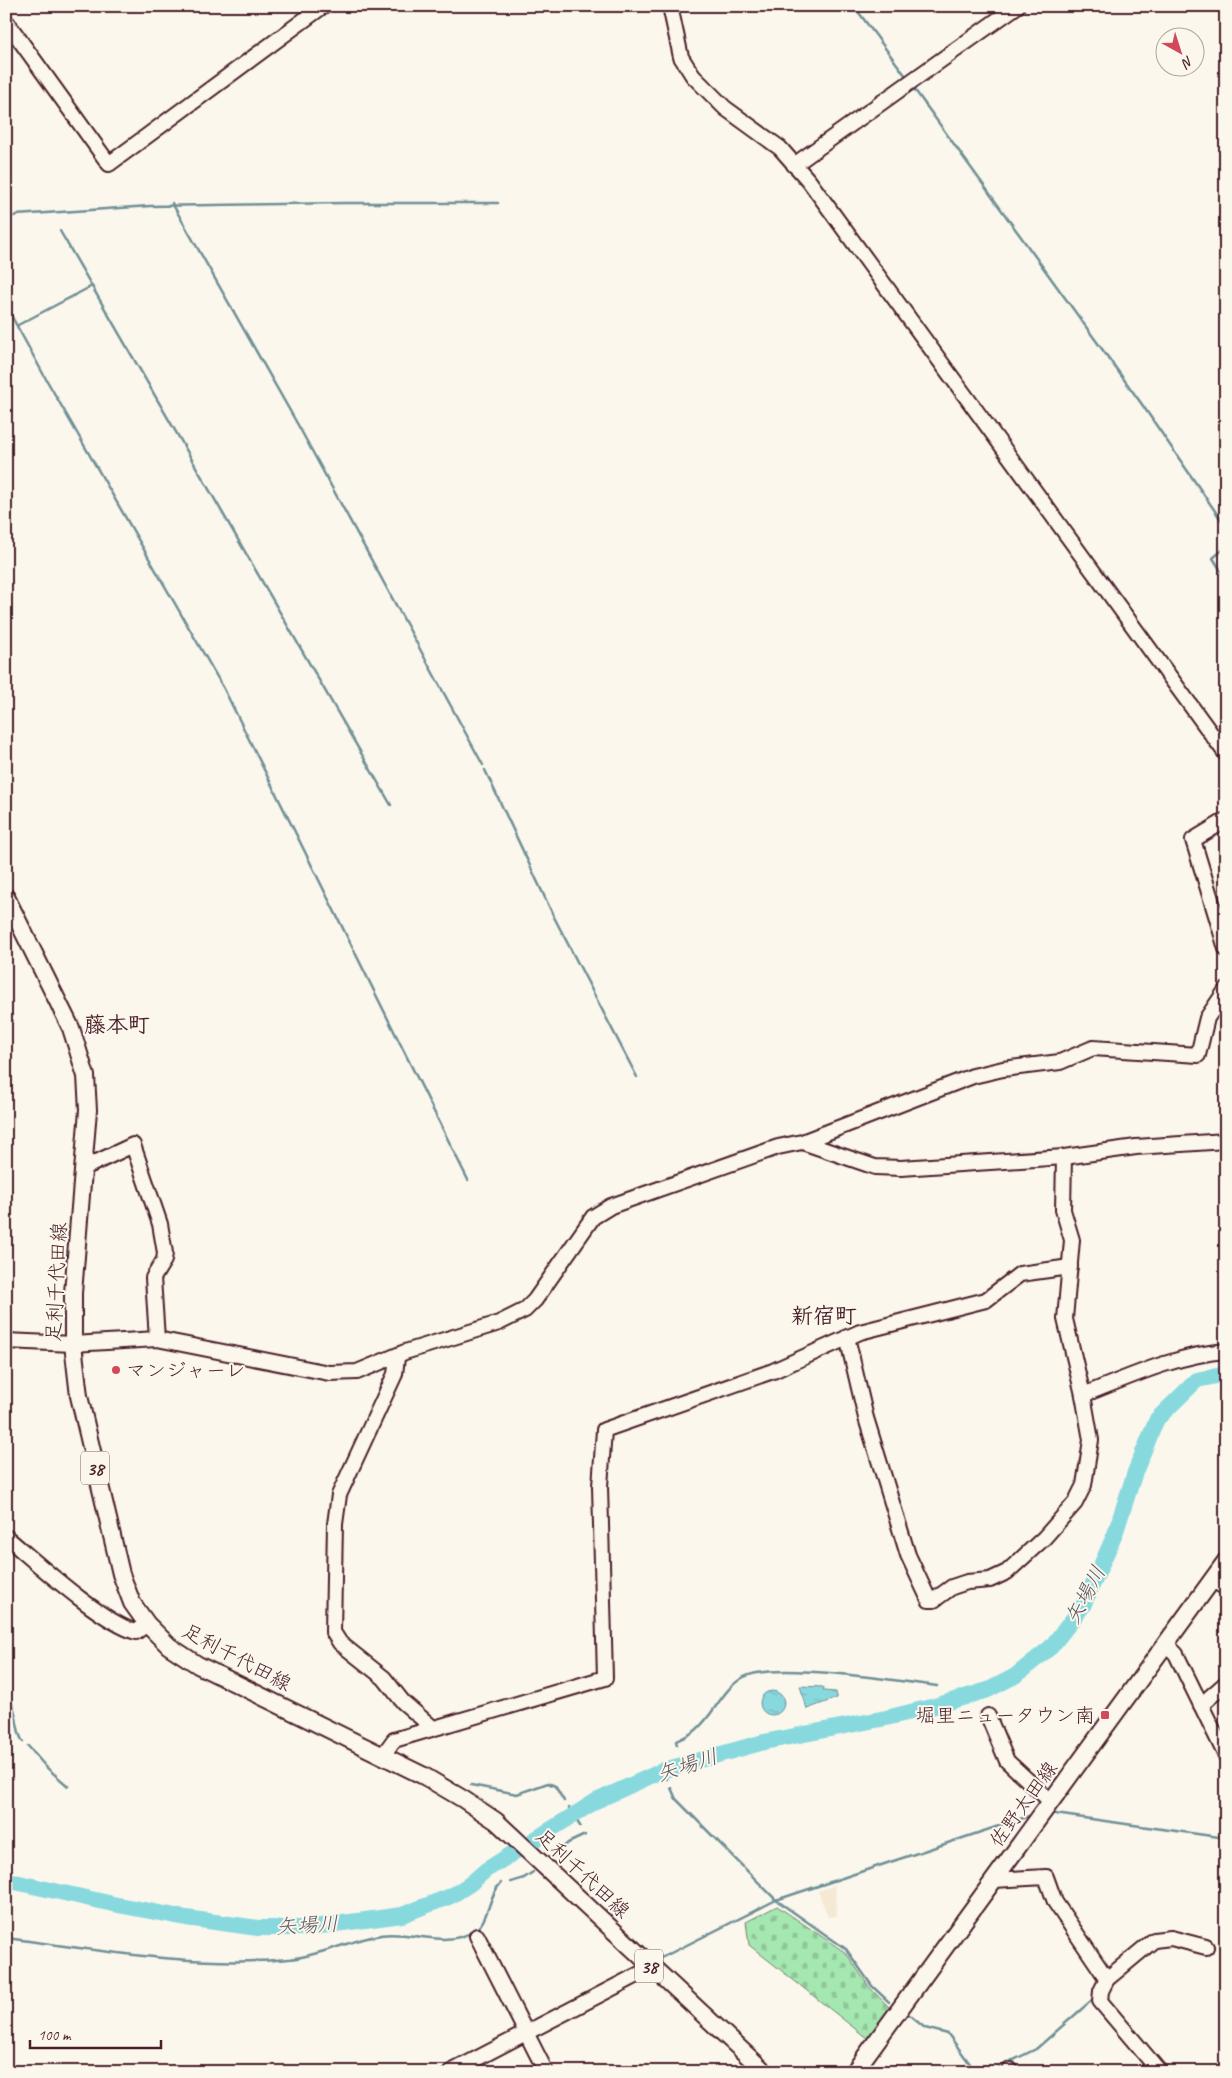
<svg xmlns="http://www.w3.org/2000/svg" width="1232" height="2078" font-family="Caveat,'Klee One',sans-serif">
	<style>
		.built { fill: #f4e9d3 }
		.cemetery { fill: url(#cemetery-stones); stroke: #77836e }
		.water { fill: url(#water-ripples); stroke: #6f8f96 }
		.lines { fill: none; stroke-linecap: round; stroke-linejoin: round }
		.stream { stroke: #6f8f96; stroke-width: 2.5 }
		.river { stroke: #88d9de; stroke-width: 16 }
		.minor-casing { stroke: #4a1f2b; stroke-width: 18 }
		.major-casing { stroke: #4a1f2b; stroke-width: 20 }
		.minor { stroke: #fbf7ec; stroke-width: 14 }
		.major { stroke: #fbf7ec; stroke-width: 16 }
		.poi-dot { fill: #d1495b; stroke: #fbf7ec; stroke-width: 2 }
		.labels { text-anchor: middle; stroke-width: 4; stroke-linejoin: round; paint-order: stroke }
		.shield { fill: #fbf7ec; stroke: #7f6065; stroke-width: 1 }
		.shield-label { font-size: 19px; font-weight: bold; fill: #4a1f2b }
		.street-label { font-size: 20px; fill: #4a1f2b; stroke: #fbf7ec }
		.poi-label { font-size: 20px; fill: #4a1f2b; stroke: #fbf7ec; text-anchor: start }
		.water-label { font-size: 21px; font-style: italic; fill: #5d5761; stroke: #fbf7ec }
		.quarter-label { font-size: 22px; font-weight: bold; fill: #4a1f2b; stroke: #fbf7ec }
	</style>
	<defs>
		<pattern id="cemetery-stones" width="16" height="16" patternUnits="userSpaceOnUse" patternTransform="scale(1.25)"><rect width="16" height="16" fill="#a4e7b1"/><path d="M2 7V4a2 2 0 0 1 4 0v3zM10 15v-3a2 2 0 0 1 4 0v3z" fill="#8fc698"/></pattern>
		<pattern id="water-ripples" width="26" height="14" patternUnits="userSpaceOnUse" patternTransform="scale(1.25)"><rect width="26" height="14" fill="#88d9de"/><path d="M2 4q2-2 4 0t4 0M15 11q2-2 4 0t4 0" fill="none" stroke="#77babf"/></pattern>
	</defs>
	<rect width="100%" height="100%" fill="#fbf7ec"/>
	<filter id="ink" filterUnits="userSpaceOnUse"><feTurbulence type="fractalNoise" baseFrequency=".02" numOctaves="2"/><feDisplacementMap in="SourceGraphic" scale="10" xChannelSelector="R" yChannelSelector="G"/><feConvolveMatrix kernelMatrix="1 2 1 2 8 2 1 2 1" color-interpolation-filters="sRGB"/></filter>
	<g filter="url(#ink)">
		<polygon class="built" points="835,1885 837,1916 828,1917 818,1891"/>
		<polygon class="cemetery" points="777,1906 846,1953 870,1988 890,2008 868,2039 749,1945 746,1922"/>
		<g class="water">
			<polygon points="800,1686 823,1687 824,1691 836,1692 837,1698 807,1709"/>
			<circle cx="772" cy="1703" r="12"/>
		</g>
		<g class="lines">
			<g class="stream">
				<polyline points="854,6 908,79"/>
				<polyline points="912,86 1141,403 1226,527"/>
				<polyline points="172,203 298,425 483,765"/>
				<polyline points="6,220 16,215 150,206 344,203 498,203"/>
				<polyline points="60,231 391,805"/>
				<polyline points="6,306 46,379 224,689 468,1180"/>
				<polyline points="18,325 92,286"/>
				<polyline points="1226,547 1213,558 1226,579"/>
				<polyline points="485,770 555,919 637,1077"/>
				<path d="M6,1694c14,18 8,34 17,48"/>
				<path d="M677,1745l-1,-4c6,-3 14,-6 20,-11 18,-15 27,-42 48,-53 29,-16 156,4 193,9"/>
				<polyline points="28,1746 46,1767 68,1786"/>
				<polyline points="682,1758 684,1765"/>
				<polyline points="664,1770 667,1779"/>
				<polyline points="471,1785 517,1794 548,1783 555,1786 564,1801"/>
				<polyline points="671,1788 676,1799 776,1900 846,1949 872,1986 889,2002"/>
				<polyline points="569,1808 580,1826"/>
				<polyline points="1055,1814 1226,1838"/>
				<polyline points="553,1856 568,1843 585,1835"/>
				<polyline points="511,1882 524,1878 533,1872"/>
				<path d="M6,1938c94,12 188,30 283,21 31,-3 61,-19 92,-24 30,-5 65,14 93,-4 16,-11 14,-36 27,-48"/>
				<polyline points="659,1959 776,1900 1029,1816"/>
				<polyline points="907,2013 925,2028 948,2034 976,2072"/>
				<polyline points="1012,2060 1023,2072"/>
				<polyline points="438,2072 448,2067"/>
				<polyline points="989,2072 1036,2049 1092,2000"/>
			</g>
			<polyline class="river" points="6,1880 113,1904 186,1918 258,1928 306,1928 402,1915 451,1896 470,1884 486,1870 596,1801 664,1770 764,1742 886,1718 935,1706 988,1690 1015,1676 1051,1647 1083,1606 1115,1534 1135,1472 1157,1419 1197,1380 1226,1374"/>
			<defs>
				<g id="minor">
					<polyline points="670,6 681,57 693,76 725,108 780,148 809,181 1226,754"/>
					<polyline points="6,21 109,164 323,6"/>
					<polyline points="794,165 1017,6"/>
					<polyline points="1226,820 1193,840 1219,925 1226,925"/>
					<polyline points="1219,925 1226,949"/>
					<polyline points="802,1142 875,1167 901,1168 1064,1157 1136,1147 1226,1141"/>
					<polyline points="84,1168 133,1145 160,1224 165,1253 164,1260 153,1278 157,1339"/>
					<polyline points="847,1337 866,1418 908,1555 929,1600 934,1600 952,1587 967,1582 990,1580 1007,1572 1044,1538 1075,1503 1084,1485 1091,1440 1083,1395 1065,1319 1072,1240 1063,1210 1064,1157"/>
					<polyline points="6,1341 73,1344 157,1339 329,1373 357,1372 405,1352 499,1323 525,1310 535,1300 593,1217 611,1206 778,1147 802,1142 973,1076 1003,1069 1060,1062 1093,1048 1198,1055 1207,1018 1226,990"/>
					<polyline points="397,1358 395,1374 339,1495 335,1524 333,1632 340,1643 384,1678 403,1702 433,1728"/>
					<path d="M1083,1395c46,-18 93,-40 143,-44"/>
					<path d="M6,1537c31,26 94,84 130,95l11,-8"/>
					<polyline points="1212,1580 1226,1588"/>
					<polyline points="1166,1644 1176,1654 1226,1756"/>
					<polyline points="1201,1705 1226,1683"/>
					<polyline points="988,1716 1007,1761 1051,1802"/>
					<polyline points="383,1755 394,1740 605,1678 600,1486 604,1430 773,1371 860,1332 986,1300 1020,1274 1070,1267"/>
					<polyline points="994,1880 1046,1877 1055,1902 1107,1979"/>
					<polyline points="477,1936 546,2072"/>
					<polyline points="1010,2070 1012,2072"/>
					<polyline points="451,2072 651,1968"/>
					<polyline points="1160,2072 1100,2001 1101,1991 1107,1979 1154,1940 1171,1938 1206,1947"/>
				</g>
				<g id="major">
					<polyline points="6,897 71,1028 86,1076 88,1110 73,1293 73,1344 79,1396 121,1574 132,1603 147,1624 169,1646 198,1665 424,1776 463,1799 496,1821 765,2072"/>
					<polyline points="854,2072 1226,1561"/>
				</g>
			</defs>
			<use href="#minor" class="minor-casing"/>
			<use href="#major" class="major-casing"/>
			<use href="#minor" class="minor"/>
			<use href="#major" class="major"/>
		</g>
	</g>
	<g class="poi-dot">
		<circle cx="116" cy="1370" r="5"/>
		<rect x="1100" y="1710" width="10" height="10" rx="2.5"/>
	</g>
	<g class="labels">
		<g class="shield">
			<rect x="81" y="1451.5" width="28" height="33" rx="4"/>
			<rect x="635" y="1949.5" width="28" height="33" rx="4"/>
		</g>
		<g class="shield-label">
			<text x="95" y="1475">38</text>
			<text x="649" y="1973">38</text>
		</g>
		<g class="street-label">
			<text transform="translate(56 1282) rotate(-87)" y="7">足利千代田線</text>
			<text transform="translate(237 1657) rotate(28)" y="7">足利千代田線</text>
			<text transform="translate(1023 1804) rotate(-54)" y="7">佐野太田線</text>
			<text transform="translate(583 1873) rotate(43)" y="7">足利千代田線</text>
		</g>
		<g class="poi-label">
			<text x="126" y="1377">マンジャーレ</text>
			<text x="1095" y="1722" text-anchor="end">堀里ニュータウン南</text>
		</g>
		<g class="water-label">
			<text transform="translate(1085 1595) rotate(-62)" y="7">矢場川</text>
			<text transform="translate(687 1765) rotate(-18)" y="7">矢場川</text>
			<text transform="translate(307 1925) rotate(-3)" y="7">矢場川</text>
		</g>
		<g class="quarter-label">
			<text x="117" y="1032">藤本町</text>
			<text x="824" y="1323">新宿町</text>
		</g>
	</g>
	<rect width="1232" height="2078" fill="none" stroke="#fbf7ec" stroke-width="25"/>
	<rect x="12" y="12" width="1207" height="2053" fill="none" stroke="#4a1f2b" stroke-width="2" filter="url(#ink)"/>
	<g transform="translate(1180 52) rotate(141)"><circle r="24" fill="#fbf7ec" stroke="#b4a19f"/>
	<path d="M0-4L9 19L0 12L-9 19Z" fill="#d1495b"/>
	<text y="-8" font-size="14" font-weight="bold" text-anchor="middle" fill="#4a1f2b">N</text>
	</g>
	<path d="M30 2040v8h131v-8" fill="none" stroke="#4a1f2b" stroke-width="2.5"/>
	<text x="38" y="2040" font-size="15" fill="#4a1f2b" stroke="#fbf7ec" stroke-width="4" paint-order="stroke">100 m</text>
</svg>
